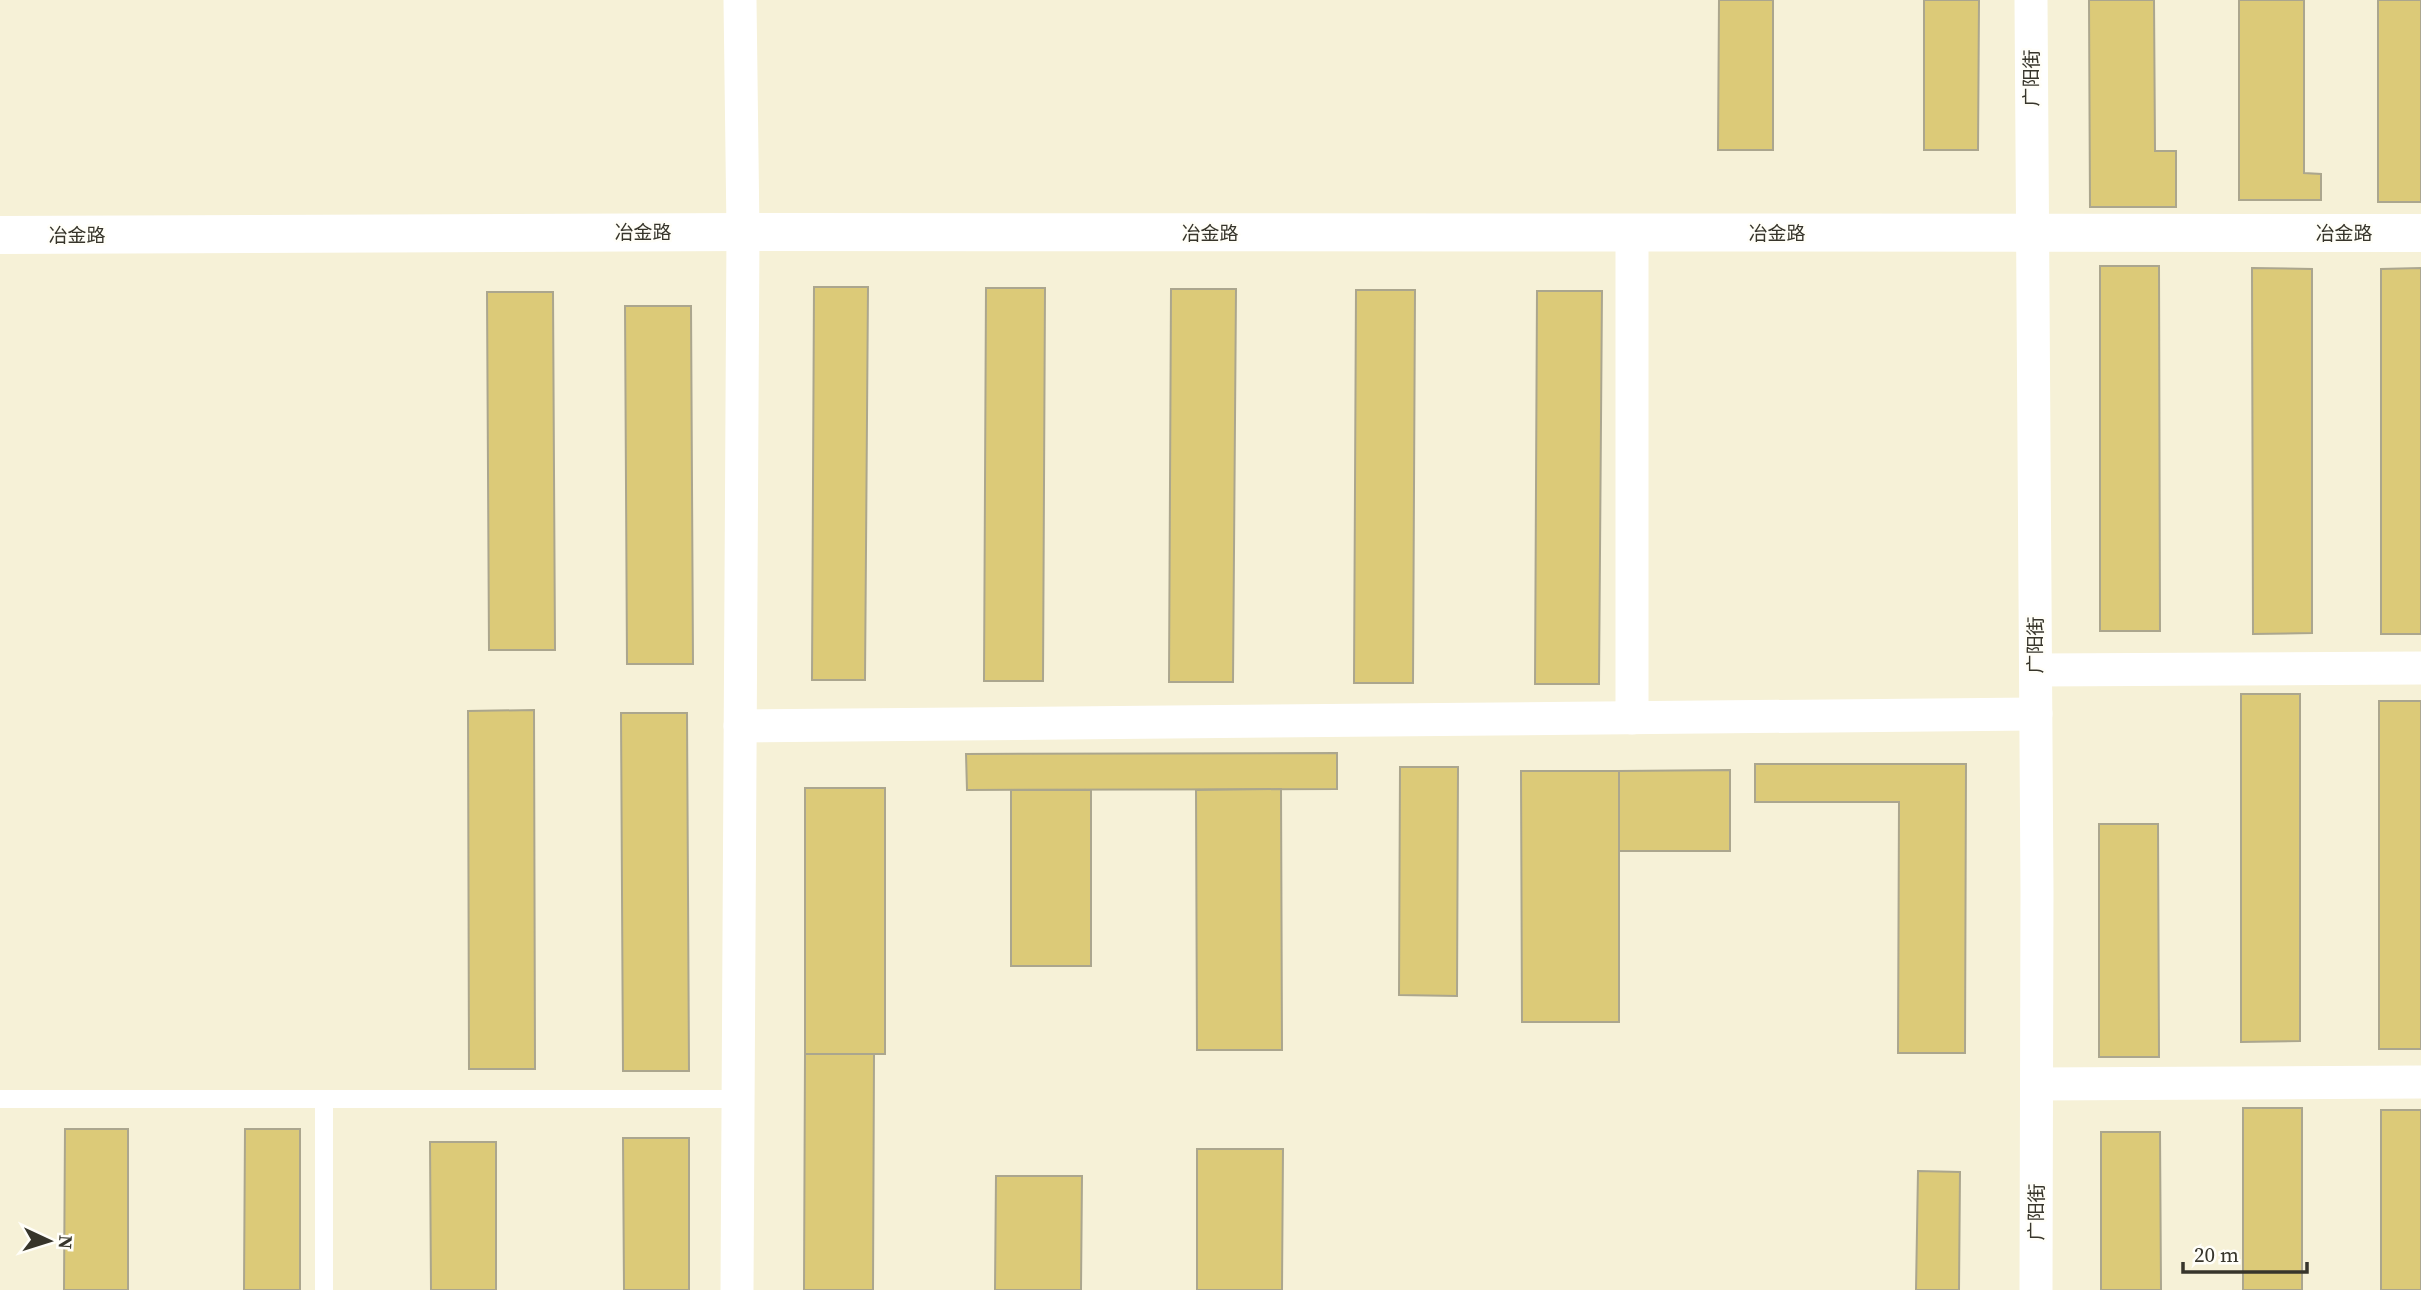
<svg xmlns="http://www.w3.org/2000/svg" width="2421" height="1290" font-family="'Source Serif 4','Noto Sans SC',serif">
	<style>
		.building { fill: #dcca78; stroke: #aba68e; stroke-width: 2 }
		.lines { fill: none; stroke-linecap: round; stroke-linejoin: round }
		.lane { stroke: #fff; stroke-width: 18 }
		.street { stroke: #fff; stroke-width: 33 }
		.secondary { stroke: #fff; stroke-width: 38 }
		.labels { text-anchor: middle; stroke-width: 5; stroke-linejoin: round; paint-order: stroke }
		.street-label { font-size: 19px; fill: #37352b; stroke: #fffef8 }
	</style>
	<rect width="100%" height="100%" fill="#f6f1d7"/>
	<g class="building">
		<polygon points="1719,0 1773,0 1773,150 1718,150"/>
		<polygon points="1924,0 1979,0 1978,150 1924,150"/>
		<polygon points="2089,0 2154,0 2155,151 2176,151 2176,207 2090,207"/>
		<polygon points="2239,0 2304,0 2304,173 2321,174 2321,200 2239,200"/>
		<rect x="2378" y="0" width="43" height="202"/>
		<polygon points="2100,266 2159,266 2160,631 2100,631"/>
		<polygon points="2252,268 2312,269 2312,633 2253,634"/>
		<polygon points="2421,268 2421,634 2381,634 2381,269"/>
		<polygon points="814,287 868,287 865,680 812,680"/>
		<polygon points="986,288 1045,288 1043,681 984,681"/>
		<polygon points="1171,289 1236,289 1233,682 1169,682"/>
		<polygon points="1356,290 1415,290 1413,683 1354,683"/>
		<polygon points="1537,291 1602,291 1599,684 1535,684"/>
		<polygon points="487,292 553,292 555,650 489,650"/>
		<polygon points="625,306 691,306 693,664 627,664"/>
		<polygon points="2241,694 2300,694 2300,1041 2241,1042"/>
		<rect x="2379" y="701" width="42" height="348"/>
		<polygon points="534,710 535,1069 469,1069 468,711"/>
		<polygon points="621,713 687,713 689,1071 623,1071"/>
		<polygon points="1337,753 1337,789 967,790 966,754"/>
		<polygon points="1755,764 1966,764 1965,1053 1898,1053 1899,802 1755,802"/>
		<polygon points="1400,767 1458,767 1457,996 1399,995"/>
		<polygon points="1730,770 1730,851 1619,851 1619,771"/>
		<polygon points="1521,771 1619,771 1619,1022 1522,1022"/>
		<rect x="805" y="788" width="80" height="266"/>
		<polygon points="1281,789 1282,1050 1197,1050 1196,790"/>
		<rect x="1011" y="790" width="80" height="176"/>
		<polygon points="2099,824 2158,824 2159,1057 2099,1057"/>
		<polygon points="805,1054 874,1054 873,1290 804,1290"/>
		<rect x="2243" y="1108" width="59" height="182"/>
		<rect x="2381" y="1110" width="40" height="180"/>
		<polygon points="65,1129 128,1129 128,1290 64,1290"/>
		<polygon points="245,1129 300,1129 300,1290 244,1290"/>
		<polygon points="2101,1132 2160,1132 2161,1290 2101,1290"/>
		<polygon points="623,1138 689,1138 689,1290 624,1290"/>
		<polygon points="430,1142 496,1142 496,1290 431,1290"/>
		<polygon points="1197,1149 1283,1149 1282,1290 1197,1290"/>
		<polygon points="1918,1171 1960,1172 1959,1290 1916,1290"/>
		<polygon points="996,1176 1082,1176 1081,1290 995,1290"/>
	</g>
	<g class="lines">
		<g class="lane">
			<polyline points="0,1099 738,1099"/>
			<polyline points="324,1290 324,1099"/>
		</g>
		<g class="street">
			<polyline points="2031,0 2037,891 2036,1290"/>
			<polyline points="2036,670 2421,668"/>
			<polyline points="1632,718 1632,233"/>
			<polyline points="740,726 2036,714"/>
			<polyline points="2037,1084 2421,1082"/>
			<polyline points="737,1290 743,232 740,0"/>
		</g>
		<polyline class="secondary" points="0,235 743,232 2421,233"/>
	</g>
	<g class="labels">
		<g class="street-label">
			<text transform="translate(2031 78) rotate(-90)" y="7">广阳街</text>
			<text x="643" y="239">冶金路</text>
			<text x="1210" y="240">冶金路</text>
			<text x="1777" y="240">冶金路</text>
			<text x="2344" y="240">冶金路</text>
			<text x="77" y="242">冶金路</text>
			<text transform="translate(2035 645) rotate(-90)" y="7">广阳街</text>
			<text transform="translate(2036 1212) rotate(-90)" y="7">广阳街</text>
		</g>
	</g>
	<g transform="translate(49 1241) rotate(94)" stroke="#fffef8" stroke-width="5" paint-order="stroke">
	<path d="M0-5L12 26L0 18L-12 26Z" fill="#37352b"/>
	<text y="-10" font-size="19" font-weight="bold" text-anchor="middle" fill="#37352b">N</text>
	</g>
	<path d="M2183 1262v10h124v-10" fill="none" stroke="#37352b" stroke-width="3.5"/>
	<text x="2194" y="1262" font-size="21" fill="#37352b" stroke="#fffef8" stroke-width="5" paint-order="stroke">20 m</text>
</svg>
